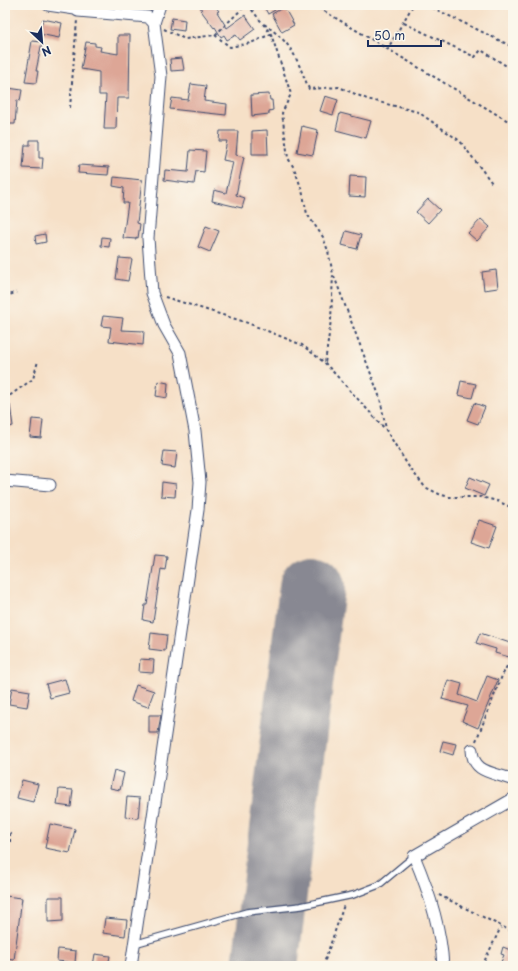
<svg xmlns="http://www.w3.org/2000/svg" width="518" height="971" font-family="'Playpen Sans',sans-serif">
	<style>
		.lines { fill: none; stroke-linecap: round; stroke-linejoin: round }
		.runway { stroke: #888892; stroke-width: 66 }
		.building { fill: #dda696 }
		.service-casing { stroke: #3c4a6e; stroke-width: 8 }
		.minor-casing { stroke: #3c4a6e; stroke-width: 13 }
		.path { stroke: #3c4a6e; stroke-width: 2; stroke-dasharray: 3 3; stroke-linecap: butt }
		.service { stroke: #fff; stroke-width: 5.5 }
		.minor { stroke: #fff; stroke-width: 11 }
	</style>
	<rect width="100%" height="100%" fill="#fbf7ec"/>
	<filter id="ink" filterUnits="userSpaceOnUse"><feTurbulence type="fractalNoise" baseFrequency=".025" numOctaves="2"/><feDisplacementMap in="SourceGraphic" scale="8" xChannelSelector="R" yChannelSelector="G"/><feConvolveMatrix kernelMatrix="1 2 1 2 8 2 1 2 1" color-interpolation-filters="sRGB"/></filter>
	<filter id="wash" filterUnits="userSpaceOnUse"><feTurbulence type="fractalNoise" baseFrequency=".012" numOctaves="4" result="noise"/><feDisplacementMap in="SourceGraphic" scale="16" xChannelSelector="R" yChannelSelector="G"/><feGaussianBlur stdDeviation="0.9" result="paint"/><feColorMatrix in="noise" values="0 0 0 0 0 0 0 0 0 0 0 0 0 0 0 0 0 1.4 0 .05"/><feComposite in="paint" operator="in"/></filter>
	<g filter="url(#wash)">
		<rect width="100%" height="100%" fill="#f6e0c7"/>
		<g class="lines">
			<polyline class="runway" points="265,966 312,587"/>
		</g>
		<g id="blocks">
			<g class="building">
				<polygon points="200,5 214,5 219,11 217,12 227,28 245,15 255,29 240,40 236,35 227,40 224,35 221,37 215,27 214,28 202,12"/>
				<polygon points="263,5 273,5 275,10 268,14"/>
				<polygon points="284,7 294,25 282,32 272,14"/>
				<polygon points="172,18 185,20 184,31 170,29"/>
				<polygon points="43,19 62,23 59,38 39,34"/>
				<polygon points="118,35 130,35 129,98 117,98 116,129 104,129 106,95 99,95 99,72 81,69 86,42 95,43 95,46 101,47 100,51 118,54"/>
				<polygon points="32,41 42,42 36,71 38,71 36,83 25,82"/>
				<polygon points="182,58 184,70 171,71 170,59"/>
				<polygon points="191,84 206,86 204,101 227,104 226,115 170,109 172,98 188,100"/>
				<polygon points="8,88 22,90 20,101 17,100 15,124 5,124"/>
				<polygon points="269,94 270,100 272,100 273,110 269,111 269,114 252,116 251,95"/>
				<polygon points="325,96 338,100 333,115 320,111"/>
				<polygon points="340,113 371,121 366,138 336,130"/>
				<polygon points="302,126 318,130 313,155 297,152"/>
				<polygon points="267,130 268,154 252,154 252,131"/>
				<polygon points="220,131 238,131 236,155 244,157 236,195 245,198 242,208 212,201 214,190 226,193 233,162 223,160 227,141 219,141"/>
				<polygon points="30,140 39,140 39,158 43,158 42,169 23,168 25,145 30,145"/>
				<polygon points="190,150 206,151 204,172 196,171 194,184 164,180 165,170 188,172"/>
				<polygon points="79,165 109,167 108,175 78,173"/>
				<polygon points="350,176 366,177 365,197 349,196"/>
				<polygon points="114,177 142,180 137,223 140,224 138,238 136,237 136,239 123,238 128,203 123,203 124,188 113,186"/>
				<polygon points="428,199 440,210 428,223 416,212"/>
				<polygon points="481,219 490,227 477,241 468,233"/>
				<polygon points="206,226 219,231 210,252 198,247"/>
				<polygon points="346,231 361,235 357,249 342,245"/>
				<polygon points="45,234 46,242 36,244 35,236"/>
				<polygon points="102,237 110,238 109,247 101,246"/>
				<polygon points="119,258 132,259 128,281 116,279"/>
				<polygon points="496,270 498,288 484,290 482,272"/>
				<polygon points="103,316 123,318 121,330 144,331 143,345 109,341 111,327 101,326"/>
				<polygon points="158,381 168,383 167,398 156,396"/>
				<polygon points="461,381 476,384 472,398 458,395"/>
				<polygon points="474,403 485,407 478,424 467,420"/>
				<polygon points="5,405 10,405 13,426 5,428"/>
				<polygon points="32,419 43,420 41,438 30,437"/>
				<polygon points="164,451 177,452 175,468 162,466"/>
				<polygon points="470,477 489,485 484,496 465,488"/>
				<polygon points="162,482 176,484 175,497 161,496"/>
				<polygon points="479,520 497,526 489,548 471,542"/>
				<polygon points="155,555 167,556 165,570 161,569 153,622 143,620 145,605 147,605"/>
				<polygon points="151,633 167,635 165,651 149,649"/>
				<polygon points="480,633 513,644 509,657 495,653 496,649 476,643"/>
				<polygon points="140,659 154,660 153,673 139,672"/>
				<polygon points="487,676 498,680 478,728 462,721 468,706 442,699 448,680 462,684 459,695 477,702"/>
				<polygon points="65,679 69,693 50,698 46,684"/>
				<polygon points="136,685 154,691 148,707 131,701"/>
				<polygon points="12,688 30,691 27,707 9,704"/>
				<polygon points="149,715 161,715 158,733 149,733"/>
				<polygon points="443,741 456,744 453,755 440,751"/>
				<polygon points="114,770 124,773 120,790 110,788"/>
				<polygon points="22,780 38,784 33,802 17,798"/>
				<polygon points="59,789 73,790 71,807 57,805"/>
				<polygon points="127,797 140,798 138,818 125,817"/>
				<polygon points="50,824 75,829 70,853 45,848"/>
				<polygon points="5,896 22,898 14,960 5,959"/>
				<polygon points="48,897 63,897 63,921 48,922"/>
				<polygon points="105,918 127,920 125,936 103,933"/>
				<polygon points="503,947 513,951 513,966 501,962 504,955 501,954"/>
				<polygon points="58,949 76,951 75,963 57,961"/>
				<polygon points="95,954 110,956 108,966 93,966"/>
			</g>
		</g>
	</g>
	<g filter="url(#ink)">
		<use href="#blocks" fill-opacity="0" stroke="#3c4a6e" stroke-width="1"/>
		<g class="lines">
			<defs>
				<polyline id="service" points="134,944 247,912 301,906 353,895 379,885 414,856"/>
				<g id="minor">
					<polyline points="48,5 75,9 78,11 148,17 154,23"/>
					<polyline points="5,481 50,485"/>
					<path d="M472,750c1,24 23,22 41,30"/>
					<polyline points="131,966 198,510 200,482 195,431 180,353 164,325 152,293 148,238 161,76 154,23 160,5"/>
					<path d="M443,966c-2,-38 -14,-75 -29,-110l99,-57"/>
				</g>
			</defs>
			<use href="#service" class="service-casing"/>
			<use href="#minor" class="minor-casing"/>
			<g class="path">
				<polyline points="248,5 271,34 291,94 282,113 288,158 294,168 302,190 307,214 323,237 328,251 333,274 331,320 325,363"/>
				<polyline points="314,5 513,124"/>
				<polyline points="427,5 513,47"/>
				<polyline points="404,23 475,57 481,50 513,70"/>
				<path d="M264,24c30,21 31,32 45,65l30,-2 28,12 51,13 42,29 32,42"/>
				<polyline points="164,29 185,39 215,35 246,5"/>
				<polyline points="215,35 230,47 251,43 271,34"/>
				<polyline points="387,50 413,5"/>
				<polyline points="70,108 77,20"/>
				<polyline points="334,276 380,398 386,429"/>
				<polyline points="5,297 17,292"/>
				<polyline points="165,297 245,322 302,345 325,363 386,430 409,467 425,487 439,494 449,497 481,497 497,501 513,508"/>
				<polyline points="5,399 33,379 38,361"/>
				<polyline points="476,741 502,676 513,654"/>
				<polyline points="5,829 10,834 10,842"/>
				<polyline points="439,895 513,932"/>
				<polyline points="323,966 344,905"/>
				<polyline points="482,966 501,927"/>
			</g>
			<use href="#service" class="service"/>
			<use href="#minor" class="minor"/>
		</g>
	</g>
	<rect width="518" height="971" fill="none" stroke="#fbf7ec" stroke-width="20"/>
	<g transform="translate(42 42) rotate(154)" stroke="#fbf7ec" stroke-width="3" paint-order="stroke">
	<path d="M0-3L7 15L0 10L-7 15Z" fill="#1b2f5e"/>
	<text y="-6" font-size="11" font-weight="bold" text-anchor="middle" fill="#1b2f5e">N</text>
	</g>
	<path d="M368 40v6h73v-6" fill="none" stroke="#1b2f5e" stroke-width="2"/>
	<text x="374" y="40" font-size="12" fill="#1b2f5e" stroke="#fbf7ec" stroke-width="3" paint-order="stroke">50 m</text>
</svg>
